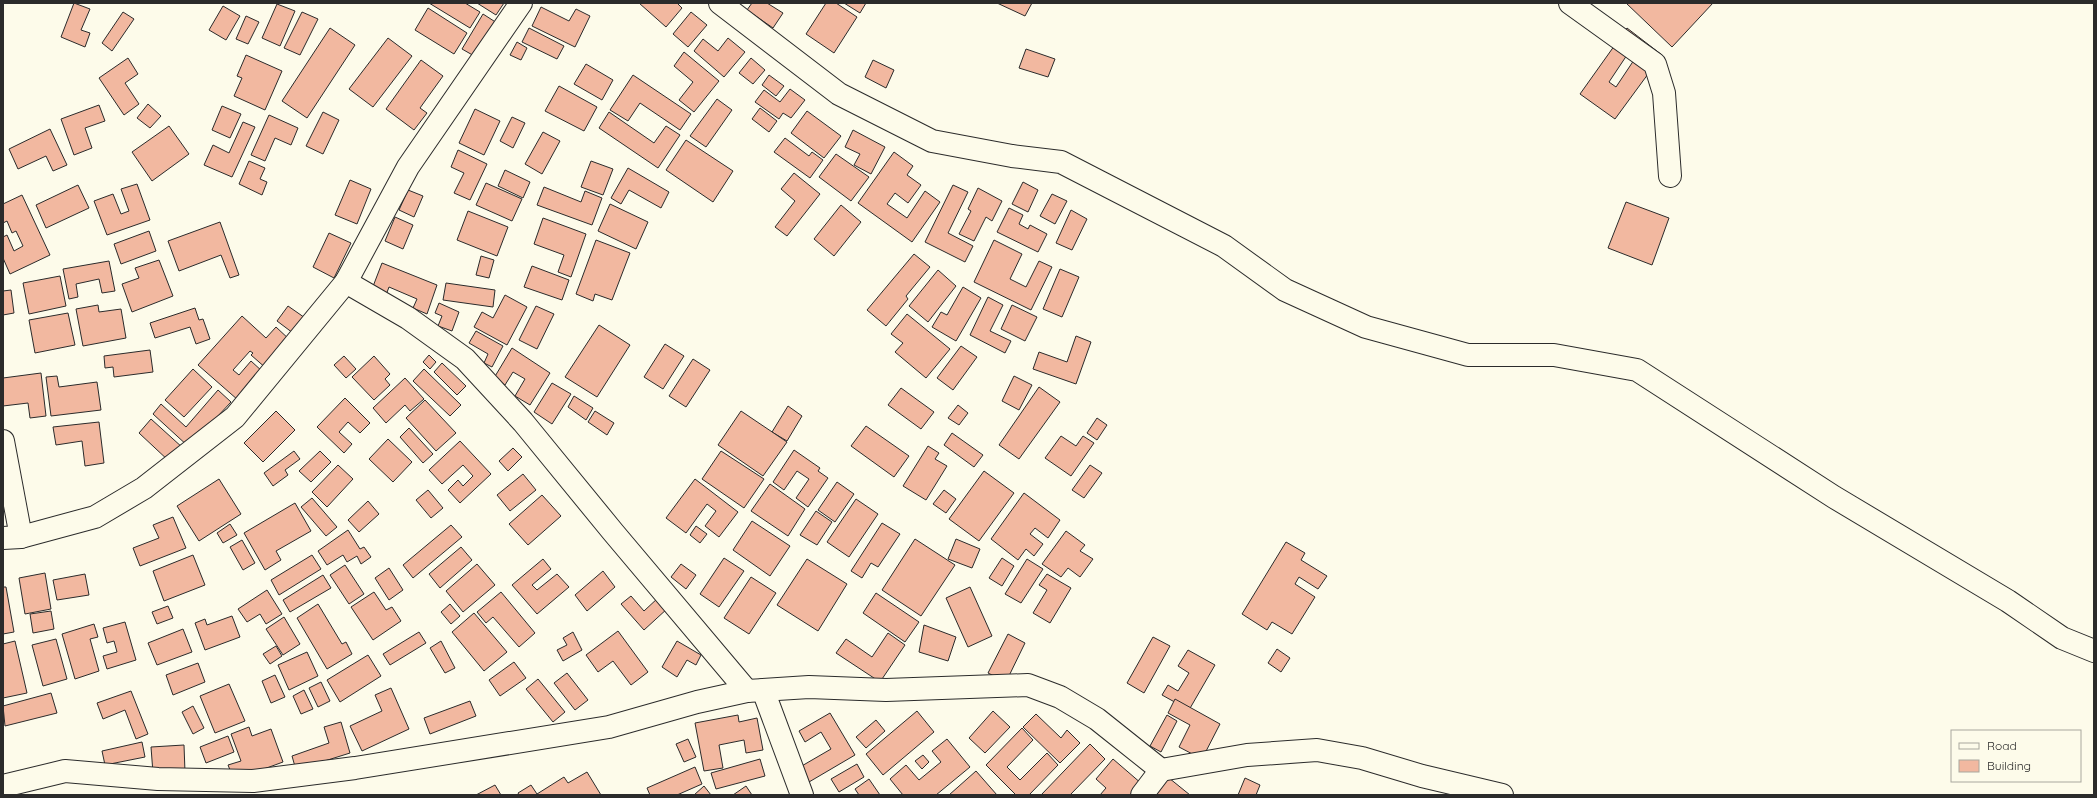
<svg xmlns="http://www.w3.org/2000/svg" width="2097" height="798" font-family="Quicksand,sans-serif">
	<style>
		.building { fill: #f2b8a0; stroke: #2b2b2b; fill-rule: evenodd }
		.lines { fill: none; stroke-linecap: round; stroke-linejoin: round }
		.minor-casing { stroke: #2b2b2b; stroke-width: 24 }
		.minor { stroke: #fdfbea; stroke-width: 22 }
	</style>
	<rect width="100%" height="100%" fill="#fdfbea"/>
	<g class="building">
		<polygon points="74,3 90,9 81,30 90,33 85,47 61,37"/>
		<polygon points="429,3 465,3 480,12 470,28"/>
		<polygon points="477,3 504,3 496,15"/>
		<polygon points="639,3 677,3 682,8 666,27"/>
		<polygon points="752,3 767,3 783,13 773,28 747,10"/>
		<polygon points="826,3 836,3 857,17 834,53 806,34"/>
		<polygon points="844,3 866,3 860,13"/>
		<polygon points="997,3 1032,3 1025,16"/>
		<polygon points="1626,3 1713,3 1672,47"/>
		<polygon points="277,4 295,11 280,46 262,38"/>
		<polygon points="223,6 240,16 226,40 209,30"/>
		<polygon points="541,7 569,21 576,9 590,16 575,47 532,26"/>
		<polygon points="428,8 467,33 454,54 415,30"/>
		<polygon points="123,12 134,19 112,51 102,43"/>
		<polygon points="302,12 318,19 300,55 284,48"/>
		<polygon points="691,12 707,25 688,47 673,34"/>
		<polygon points="483,14 497,23 476,57 462,49"/>
		<polygon points="246,16 259,22 248,44 236,39"/>
		<polygon points="330,28 355,45 307,118 282,101"/>
		<polygon points="529,28 564,46 557,59 522,42"/>
		<path d="M1627,28l35,27 -47,64 -35,-25zM1627,55l7,5 -18,27 -7,-5z"/>
		<polygon points="388,38 412,56 373,107 349,89"/>
		<polygon points="728,38 745,52 724,77 694,51 703,39 718,51"/>
		<polygon points="517,42 527,48 521,60 510,55"/>
		<polygon points="1026,49 1055,59 1048,77 1019,68"/>
		<polygon points="684,52 719,81 694,112 679,100 693,82 674,66"/>
		<polygon points="246,55 282,71 265,110 234,96 242,78 237,76"/>
		<polygon points="128,58 138,74 125,83 139,104 124,115 99,78"/>
		<polygon points="751,58 765,70 753,84 739,73"/>
		<polygon points="421,60 443,76 420,108 427,113 414,130 386,109"/>
		<polygon points="873,60 894,70 886,88 865,77"/>
		<polygon points="586,64 613,80 602,100 574,84"/>
		<polygon points="633,75 691,114 680,130 640,103 628,121 610,110"/>
		<polygon points="769,75 784,86 776,96 762,85"/>
		<polygon points="559,86 597,107 584,131 545,111"/>
		<polygon points="790,89 805,100 791,118 783,113 779,119 755,102 764,90 780,102"/>
		<polygon points="717,99 732,110 706,147 690,136"/>
		<polygon points="148,104 161,116 150,128 137,118"/>
		<polygon points="99,105 105,121 85,128 92,148 74,155 61,119"/>
		<polygon points="222,106 241,114 230,138 212,130"/>
		<polygon points="760,108 777,121 769,132 752,119"/>
		<polygon points="475,109 500,121 484,155 459,143"/>
		<polygon points="807,111 841,136 824,158 791,133"/>
		<polygon points="323,112 339,120 323,154 306,146"/>
		<polygon points="609,112 654,143 666,126 680,135 658,168 599,128"/>
		<polygon points="269,115 298,128 291,145 275,138 265,161 251,155"/>
		<polygon points="512,117 525,123 513,148 500,141"/>
		<polygon points="243,122 255,127 232,177 204,165 213,145 229,153"/>
		<polygon points="169,126 189,154 152,181 132,152"/>
		<polygon points="50,129 67,165 53,171 46,156 18,169 9,149"/>
		<polygon points="853,130 885,147 871,174 854,165 860,154 845,147"/>
		<polygon points="543,132 560,141 542,174 525,164"/>
		<polygon points="785,138 809,156 812,152 823,160 810,178 774,152"/>
		<polygon points="686,140 733,171 713,202 666,170"/>
		<polygon points="458,150 487,164 470,200 454,193 464,173 451,167"/>
		<polygon points="894,152 913,166 907,175 921,185 908,203 895,193 887,204 907,218 925,191 940,202 912,242 858,203"/>
		<polygon points="836,154 869,177 851,201 819,177"/>
		<polygon points="249,161 265,168 260,179 267,182 262,195 239,184"/>
		<polygon points="591,161 613,169 603,195 581,187"/>
		<polygon points="628,168 669,192 661,208 629,190 621,204 611,198"/>
		<polygon points="505,170 530,182 523,198 498,186"/>
		<polygon points="794,173 820,194 787,236 775,227 795,201 781,189"/>
		<polygon points="350,180 371,189 357,224 335,215"/>
		<polygon points="1023,182 1038,190 1028,212 1012,204"/>
		<polygon points="486,183 522,199 512,221 476,205"/>
		<polygon points="137,184 150,220 107,235 94,201 113,194 121,214 129,211 121,189"/>
		<polygon points="78,185 89,208 46,228 36,205"/>
		<polygon points="953,185 968,192 948,233 973,246 965,262 925,242"/>
		<polygon points="544,187 581,202 585,191 602,198 592,225 537,205"/>
		<polygon points="978,188 1002,201 992,221 986,217 974,241 959,234 971,211 968,209"/>
		<polygon points="408,190 423,196 414,217 399,210"/>
		<polygon points="1052,194 1067,201 1055,224 1040,216"/>
		<polygon points="22,195 50,255 10,274 3,258 3,237 7,235 14,251 23,246 16,231 12,233 7,221 3,223 3,204"/>
		<polygon points="1626,202 1669,218 1652,265 1608,248"/>
		<polygon points="610,204 648,222 636,249 598,231"/>
		<polygon points="841,205 861,222 834,256 814,239"/>
		<polygon points="1009,208 1023,215 1019,224 1028,229 1030,225 1047,234 1038,252 997,232"/>
		<polygon points="1071,210 1087,219 1072,250 1056,243"/>
		<polygon points="468,211 508,227 497,256 457,240"/>
		<polygon points="395,217 413,225 403,249 385,241"/>
		<polygon points="543,218 586,234 571,277 558,272 564,255 534,244"/>
		<polygon points="220,222 239,275 230,278 221,255 179,271 168,241"/>
		<polygon points="149,231 156,251 121,264 114,244"/>
		<polygon points="329,233 351,243 334,278 313,267"/>
		<polygon points="596,240 630,253 612,300 595,294 593,301 576,294"/>
		<polygon points="994,240 1022,254 1010,279 1026,287 1039,261 1052,267 1031,310 974,282"/>
		<polygon points="914,254 930,267 906,296 908,299 886,326 867,310"/>
		<polygon points="481,256 494,260 489,278 476,275"/>
		<polygon points="159,260 173,296 132,312 122,284 139,278 135,268"/>
		<polygon points="109,261 115,291 102,293 99,279 76,284 78,297 69,299 63,269"/>
		<polygon points="382,263 437,285 427,314 413,308 417,299 389,287 386,295 372,289"/>
		<polygon points="532,266 569,280 562,300 524,287"/>
		<polygon points="1060,269 1079,277 1062,317 1043,309"/>
		<polygon points="938,270 956,286 928,322 909,306"/>
		<polygon points="60,276 66,306 29,314 23,283"/>
		<polygon points="446,283 495,290 493,307 443,300"/>
		<polygon points="963,287 981,298 956,341 932,327 941,312 947,315"/>
		<polygon points="11,290 14,313 3,315 3,291"/>
		<polygon points="505,295 527,307 507,345 474,327 482,312 493,318"/>
		<polygon points="988,297 1003,305 990,331 1011,341 1005,353 970,335"/>
		<polygon points="439,303 459,312 452,331 438,326 442,316 435,313"/>
		<polygon points="98,305 99,312 121,309 126,338 83,346 76,309"/>
		<polygon points="1012,305 1037,317 1025,341 1001,329"/>
		<polygon points="288,306 308,320 297,336 277,321"/>
		<polygon points="536,306 554,314 537,349 519,340"/>
		<polygon points="195,308 199,320 203,319 210,339 196,344 190,327 155,338 150,323"/>
		<polygon points="68,313 75,345 35,353 29,320"/>
		<polygon points="907,314 950,349 926,378 895,352 903,343 891,334"/>
		<polygon points="242,316 266,338 276,327 291,341 267,369 251,355 253,353 250,351 233,370 239,375 251,361 263,372 238,400 198,365"/>
		<polygon points="599,325 630,345 597,397 565,377"/>
		<polygon points="476,331 503,346 492,367 484,363 488,354 469,343"/>
		<polygon points="1076,336 1091,342 1076,384 1033,369 1039,352 1067,362"/>
		<polygon points="665,344 684,356 663,389 644,377"/>
		<polygon points="961,346 977,357 953,390 937,378"/>
		<polygon points="512,348 550,373 530,405 515,396 525,379 513,372 505,385 494,378"/>
		<polygon points="150,350 153,372 114,377 113,367 105,368 104,356"/>
		<polygon points="429,355 436,362 430,369 423,362"/>
		<polygon points="344,356 356,369 346,378 334,365"/>
		<polygon points="374,356 390,374 385,379 390,385 374,400 352,377"/>
		<polygon points="693,359 710,370 686,407 669,396"/>
		<polygon points="442,363 466,386 457,395 434,372"/>
		<polygon points="193,369 212,387 184,417 165,400"/>
		<polygon points="424,369 461,405 450,416 413,381"/>
		<polygon points="41,373 46,416 30,418 28,403 3,406 3,378"/>
		<polygon points="57,376 59,387 97,382 101,410 51,416 46,377"/>
		<polygon points="1014,376 1032,385 1019,410 1002,401"/>
		<polygon points="405,378 424,399 410,411 405,405 386,423 373,408"/>
		<polygon points="552,383 571,394 552,424 534,412"/>
		<polygon points="1039,387 1060,402 1019,459 999,445"/>
		<polygon points="901,388 934,412 921,429 888,405"/>
		<polygon points="218,390 231,402 189,447 153,414 161,404 186,427"/>
		<polygon points="574,396 593,408 586,420 568,407"/>
		<polygon points="345,398 370,423 360,433 348,422 339,432 352,444 344,453 317,427"/>
		<polygon points="425,400 456,433 436,451 406,418"/>
		<polygon points="958,405 968,413 959,425 948,418"/>
		<polygon points="788,406 802,416 787,441 772,432"/>
		<polygon points="276,411 295,430 263,462 244,443"/>
		<polygon points="595,411 614,423 607,435 588,422"/>
		<polygon points="741,411 787,442 763,476 718,445"/>
		<polygon points="1097,418 1107,425 1097,440 1087,433"/>
		<polygon points="151,419 183,448 170,462 139,433"/>
		<polygon points="99,422 104,463 85,466 82,441 56,445 53,427"/>
		<polygon points="866,426 909,456 894,477 851,446"/>
		<polygon points="409,428 433,454 423,463 400,437"/>
		<polygon points="952,433 983,455 974,467 944,445"/>
		<polygon points="1061,436 1076,446 1083,436 1094,443 1071,476 1045,458"/>
		<polygon points="388,439 412,462 393,482 369,459"/>
		<polygon points="460,441 491,474 460,503 448,490 458,480 463,486 473,476 463,465 442,484 429,470"/>
		<polygon points="928,446 939,453 935,459 947,466 926,500 903,486"/>
		<polygon points="513,448 522,457 508,471 499,461"/>
		<polygon points="794,450 820,468 818,471 828,478 808,507 796,498 809,479 797,471 784,490 773,482"/>
		<polygon points="294,451 300,459 285,470 288,475 273,486 264,473"/>
		<polygon points="320,451 331,462 311,482 299,471"/>
		<polygon points="721,451 764,479 744,508 702,479"/>
		<polygon points="338,465 353,479 327,507 312,492"/>
		<polygon points="1090,465 1102,473 1084,498 1072,490"/>
		<polygon points="984,471 1014,493 979,541 949,519"/>
		<polygon points="523,474 536,490 510,511 497,495"/>
		<polygon points="219,479 241,514 199,541 177,506"/>
		<polygon points="695,479 738,512 719,537 705,526 716,511 707,504 686,533 666,518"/>
		<polygon points="837,482 854,494 835,522 818,510"/>
		<polygon points="770,484 805,509 788,536 751,511"/>
		<polygon points="428,490 443,508 431,518 416,500"/>
		<polygon points="944,490 956,499 946,513 933,504"/>
		<polygon points="1024,493 1060,520 1048,538 1035,528 1030,534 1043,544 1034,556 1026,549 1018,560 991,539"/>
		<polygon points="542,495 561,516 528,545 509,524"/>
		<polygon points="312,498 337,527 326,536 301,507"/>
		<polygon points="856,499 878,514 849,557 827,542"/>
		<polygon points="368,501 379,514 359,532 348,520"/>
		<polygon points="295,503 311,531 276,551 281,560 265,570 244,533"/>
		<polygon points="816,511 832,522 817,545 800,535"/>
		<polygon points="173,517 186,548 140,566 133,548 159,538 153,525"/>
		<polygon points="752,521 790,546 770,576 733,550"/>
		<polygon points="882,523 900,534 878,567 871,563 862,578 851,571"/>
		<polygon points="230,524 237,535 223,543 217,533"/>
		<polygon points="451,525 462,537 413,578 403,565"/>
		<polygon points="696,526 707,534 700,543 690,535"/>
		<polygon points="348,530 360,549 364,547 371,557 361,564 357,556 347,562 343,555 327,565 318,551"/>
		<polygon points="1066,531 1085,545 1080,551 1093,559 1080,577 1068,568 1061,577 1042,564"/>
		<polygon points="915,539 955,565 921,616 882,590"/>
		<polygon points="956,539 980,549 972,568 948,559"/>
		<polygon points="242,540 255,563 243,570 230,547"/>
		<polygon points="1286,542 1305,553 1301,560 1327,576 1318,589 1299,577 1295,584 1315,597 1292,634 1272,622 1267,630 1242,614"/>
		<polygon points="461,547 472,560 440,588 429,574"/>
		<polygon points="193,555 205,585 164,601 153,571"/>
		<polygon points="312,555 321,569 279,595 271,580"/>
		<polygon points="724,558 744,571 719,607 700,594"/>
		<polygon points="1002,558 1014,566 1002,586 989,578"/>
		<polygon points="543,559 551,569 532,585 537,590 557,574 569,587 537,614 512,585"/>
		<polygon points="807,559 847,584 818,631 777,605"/>
		<polygon points="1027,559 1043,569 1021,603 1005,594"/>
		<polygon points="477,564 495,585 463,612 446,591"/>
		<polygon points="681,564 696,575 686,589 671,577"/>
		<polygon points="345,565 364,594 349,604 330,575"/>
		<polygon points="389,568 403,590 389,600 375,578"/>
		<polygon points="603,571 615,587 587,611 575,595"/>
		<polygon points="45,573 51,609 25,614 19,578"/>
		<polygon points="85,574 89,595 57,600 53,580"/>
		<polygon points="1047,574 1071,588 1050,623 1033,613 1047,590 1039,585"/>
		<polygon points="323,575 331,588 290,612 283,600"/>
		<polygon points="751,577 776,593 749,634 724,618"/>
		<polygon points="3,587 6,587 14,632 3,634"/>
		<polygon points="970,587 992,636 968,647 946,598"/>
		<polygon points="267,590 282,614 266,624 260,614 247,622 238,609"/>
		<polygon points="374,592 386,610 392,607 401,621 373,640 351,607"/>
		<polygon points="501,592 535,633 519,647 493,617 486,623 477,612"/>
		<polygon points="876,593 919,622 905,642 863,613"/>
		<polygon points="631,596 644,611 659,597 668,608 644,630 621,604"/>
		<polygon points="318,604 342,644 346,642 352,654 327,669 297,618"/>
		<polygon points="450,604 460,616 451,624 441,612"/>
		<polygon points="168,606 173,618 157,624 152,612"/>
		<polygon points="51,611 54,629 33,633 30,614"/>
		<polygon points="474,613 507,652 484,671 452,632"/>
		<polygon points="232,616 240,637 205,650 195,623 205,619 207,625"/>
		<polygon points="284,617 300,644 283,655 266,629"/>
		<polygon points="125,622 136,660 107,669 103,656 117,652 114,641 107,643 103,628"/>
		<polygon points="94,624 98,637 90,639 99,671 75,679 62,634"/>
		<polygon points="924,625 956,637 948,661 919,652"/>
		<polygon points="183,629 192,652 157,665 148,643"/>
		<polygon points="618,631 648,672 631,685 613,661 598,672 586,655"/>
		<polygon points="419,632 426,643 390,665 383,654"/>
		<polygon points="573,632 582,650 563,661 557,650 567,645 563,638"/>
		<polygon points="888,633 905,645 880,682 836,653 846,639 872,657"/>
		<polygon points="1008,634 1025,643 1006,682 988,673"/>
		<polygon points="1153,637 1170,646 1144,693 1127,683"/>
		<polygon points="56,639 67,679 43,686 32,645"/>
		<polygon points="15,641 27,693 3,698 3,644"/>
		<polygon points="441,641 455,668 445,673 430,648"/>
		<polygon points="677,641 701,655 696,665 687,660 677,677 662,667"/>
		<polygon points="276,646 282,656 270,664 263,654"/>
		<polygon points="1277,649 1290,658 1281,672 1268,663"/>
		<polygon points="1188,650 1215,665 1189,710 1162,695 1168,685 1178,691 1189,673 1178,666"/>
		<polygon points="307,652 318,676 289,690 278,665"/>
		<polygon points="368,655 381,676 340,702 327,680"/>
		<polygon points="514,662 526,678 500,696 489,680"/>
		<polygon points="198,663 205,682 173,695 166,675"/>
		<polygon points="567,673 588,700 575,710 554,683"/>
		<polygon points="275,675 285,697 271,703 262,681"/>
		<polygon points="538,679 565,712 553,722 526,689"/>
		<polygon points="321,682 330,701 318,707 309,688"/>
		<polygon points="229,684 245,721 215,733 200,696"/>
		<polygon points="391,688 409,729 362,751 350,726 382,711 375,695"/>
		<polygon points="304,690 313,709 301,714 293,696"/>
		<polygon points="131,691 148,734 136,739 125,710 103,719 97,703"/>
		<polygon points="51,693 57,713 5,726 3,706"/>
		<polygon points="1175,699 1220,724 1202,759 1179,747 1190,725 1168,713"/>
		<polygon points="470,701 476,716 430,734 424,718"/>
		<polygon points="193,706 204,728 193,734 182,712"/>
		<polygon points="917,711 934,732 883,775 866,754"/>
		<polygon points="993,711 1010,727 985,753 969,738"/>
		<polygon points="830,713 855,755 809,782 800,767 831,749 821,732 805,742 799,731"/>
		<polygon points="1036,714 1061,738 1067,730 1080,743 1060,763 1023,727"/>
		<polygon points="738,715 739,722 757,718 763,750 746,753 744,740 719,745 723,768 704,771 695,723"/>
		<polygon points="1167,715 1177,721 1161,752 1150,746"/>
		<polygon points="876,720 885,731 866,748 856,737"/>
		<polygon points="341,722 350,753 296,770 292,756 329,743 324,727"/>
		<polygon points="249,727 252,736 271,729 283,762 234,780 228,765 241,761 231,734"/>
		<polygon points="1022,728 1033,740 1007,767 1020,780 1047,753 1058,765 1029,795 1016,795 986,765"/>
		<polygon points="228,736 234,752 206,763 200,747"/>
		<polygon points="688,739 696,757 684,762 676,744"/>
		<polygon points="947,739 970,767 936,795 903,795 890,779 906,765 919,780 941,762 932,751"/>
		<polygon points="142,742 145,757 105,765 102,751"/>
		<polygon points="1090,744 1105,759 1070,795 1041,795"/>
		<polygon points="184,745 185,772 153,773 151,747"/>
		<polygon points="923,755 929,762 922,769 915,761"/>
		<polygon points="760,759 765,776 716,789 711,773"/>
		<polygon points="1113,759 1142,784 1133,795 1100,795 1106,788 1096,779"/>
		<polygon points="857,764 864,777 839,792 831,779"/>
		<polygon points="695,767 702,784 677,795 650,795 647,788"/>
		<polygon points="976,771 997,795 949,795"/>
		<polygon points="587,772 601,795 519,795 518,793 531,785 537,794 564,777 568,783"/>
		<polygon points="1169,778 1190,795 1155,795"/>
		<polygon points="1245,778 1260,785 1256,795 1238,795"/>
		<polygon points="869,779 880,795 859,795 855,789"/>
		<polygon points="495,785 501,795 476,795"/>
		<polygon points="704,786 711,795 694,795"/>
		<polygon points="746,786 752,795 733,795"/>
	</g>
	<g class="lines">
		<defs>
			<g id="minor">
				<polyline points="720,3 839,94 932,141 1012,156 1061,162 1224,246 1285,290 1366,327 1468,355 1554,355 1637,370 1834,497 2008,601 2062,638 2094,651"/>
				<polyline points="1570,3 1655,64 1664,93 1670,176"/>
				<polyline points="346,282 408,318 465,359 523,422 613,532 747,691"/>
				<polyline points="3,441 21,537"/>
				<polyline points="3,538 21,537 95,517 144,488 235,417 346,282 408,167 521,3"/>
				<polyline points="763,690 802,795"/>
				<polyline points="3,786 65,771 158,779 253,781 355,768 609,727 697,702 747,691 809,687 886,690 1028,685 1060,697 1097,719 1161,770 1247,755 1317,750 1362,758 1422,776 1502,795"/>
				<polyline points="1142,795 1161,770"/>
			</g>
		</defs>
		<use href="#minor" class="minor-casing"/>
		<use href="#minor" class="minor"/>
	</g>
	<rect width="2097" height="798" fill="none" stroke="#2b2b2b" stroke-width="8"/>
	<rect x="1951" y="730" width="130" height="52" fill="#fdfbea" stroke="#a9a89e"/>
	<rect x="1959" y="743" width="20" height="6" fill="#fdfbea" stroke="#a9a89e"/>
	<text x="1987" y="750" font-size="12" fill="#2b2b2b">Road</text>
	<rect x="1959" y="760" width="20" height="12" fill="#f2b8a0" stroke="#a9a89e"/>
	<text x="1987" y="770" font-size="12" fill="#2b2b2b">Building</text>
</svg>
